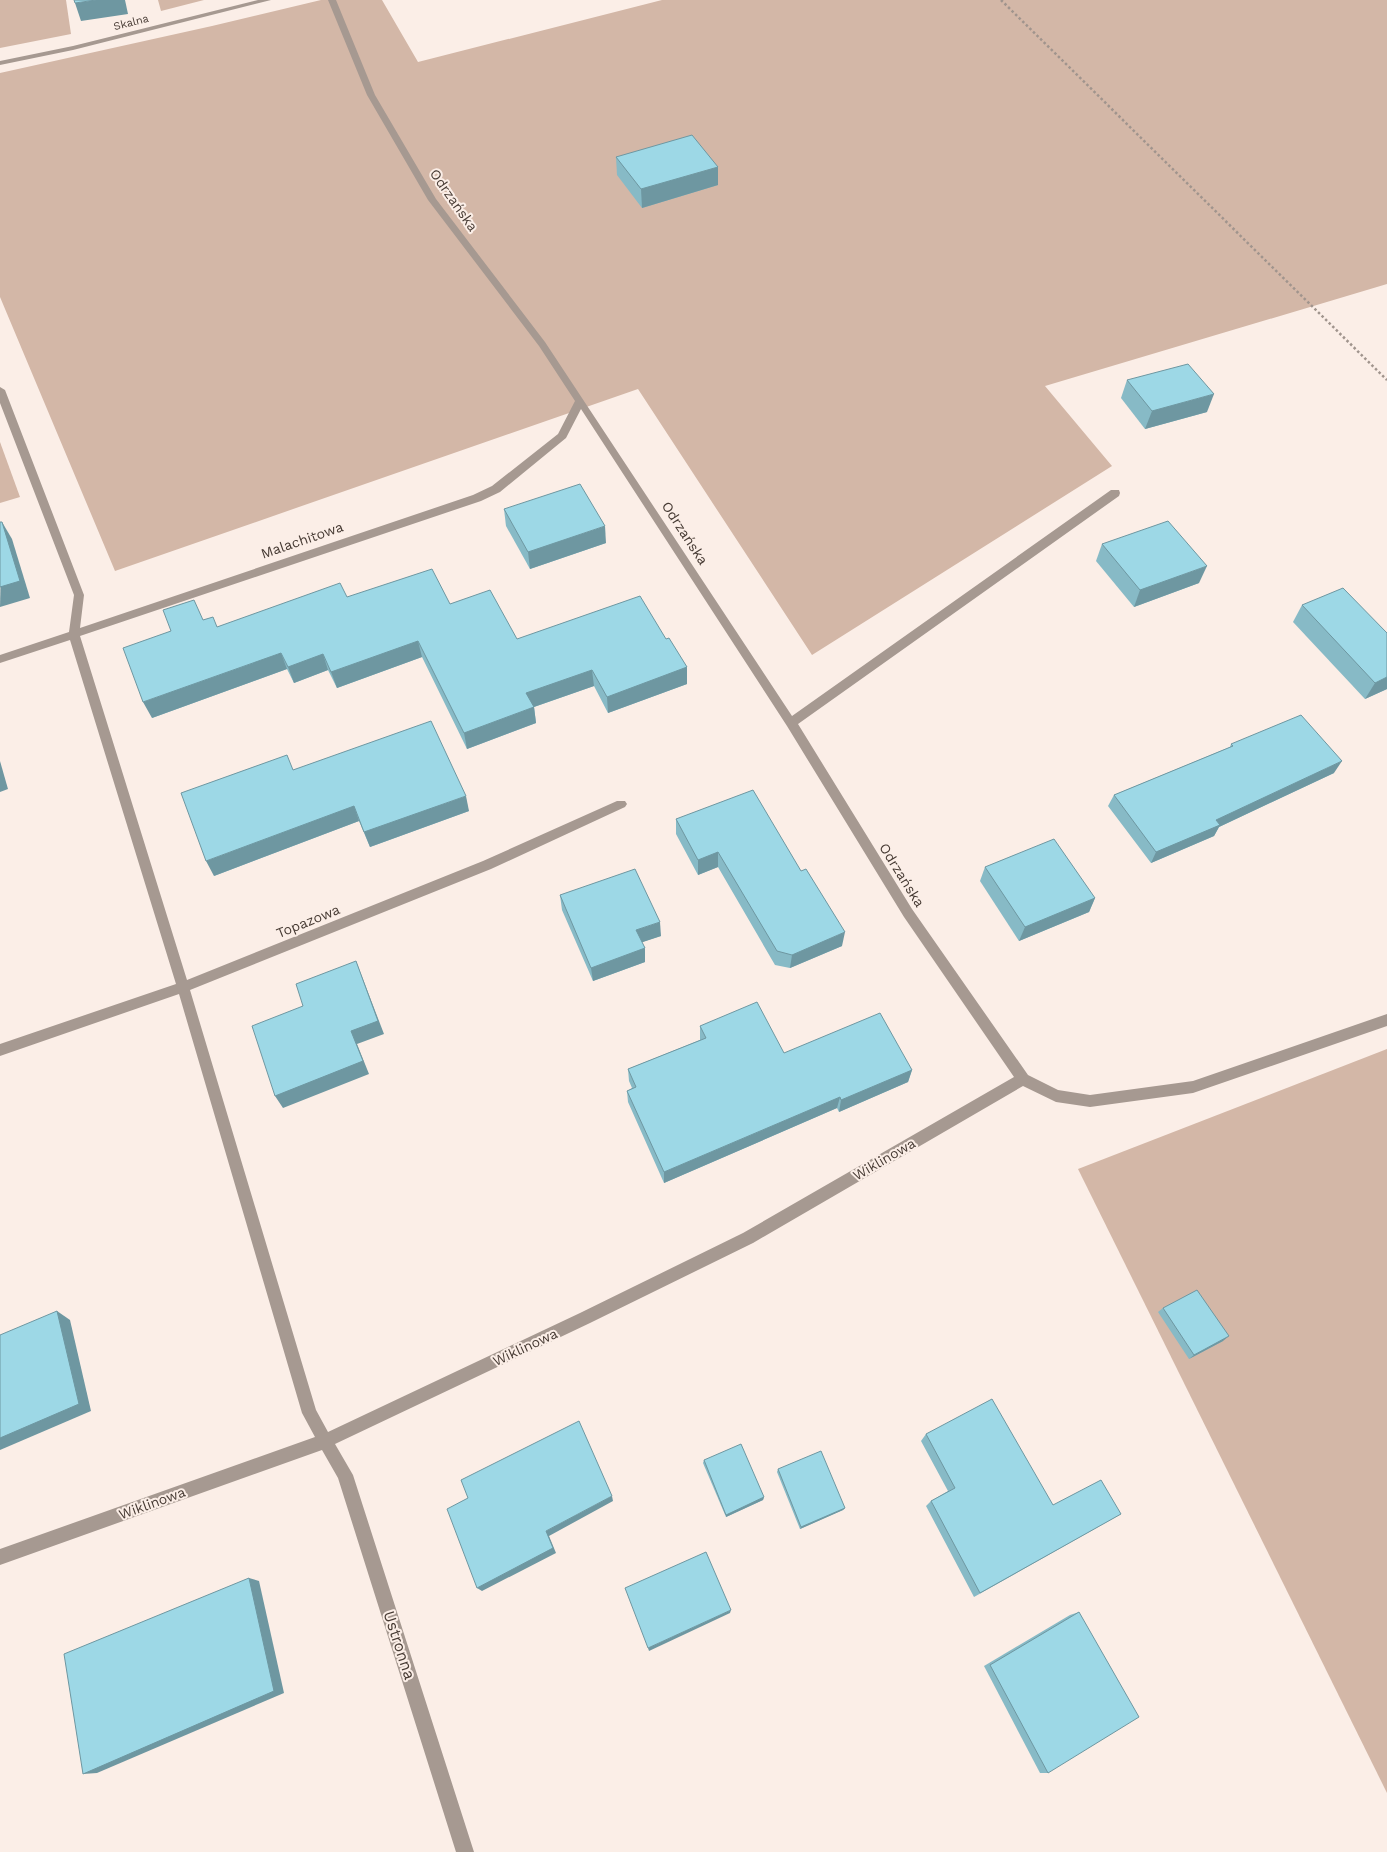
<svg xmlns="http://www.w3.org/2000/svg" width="1387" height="1852" font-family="'Work Sans',sans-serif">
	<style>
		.green { fill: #d3b7a7 }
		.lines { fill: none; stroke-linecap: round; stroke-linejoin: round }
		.path { stroke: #a0948d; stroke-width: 2.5; stroke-dasharray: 2.5 2.5; stroke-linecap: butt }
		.minor { fill: #a69991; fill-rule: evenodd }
		.wall { fill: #87bac6 }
		.shaded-wall { fill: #6e97a1 }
		.building { fill: #9dd8e6; stroke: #6e97a1 }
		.labels { text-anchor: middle; stroke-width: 4; stroke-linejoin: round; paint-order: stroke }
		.far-street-label { font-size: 11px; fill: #463a33; stroke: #fbeee7 }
		.street-label { font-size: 14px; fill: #463a33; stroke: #fbeee7 }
		.near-street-label { font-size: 16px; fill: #463a33; stroke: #fbeee7 }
	</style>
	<rect width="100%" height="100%" fill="#fbeee7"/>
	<g class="green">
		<polygon points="0,0 66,0 71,34 0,48"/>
		<polygon points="158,0 204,0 161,11"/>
		<polygon points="321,0 382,0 418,62 662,0 1387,0 1387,284 1045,386 1112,466 812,655 638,389 115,571 0,297 0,73 212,26"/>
		<polygon points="0,442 20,497 0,503"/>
		<polygon points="1387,1049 1387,1793 1078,1169"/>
	</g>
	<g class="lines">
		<polyline class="path" points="1001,0 1387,380"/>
		<g class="minor">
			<polygon points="258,0 271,0 73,50 0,65 0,61 73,46"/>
			<path d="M328,0h8l39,95 61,104 109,143 247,374 319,-226h8l1,3 -1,3 -321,228 114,185 116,166 30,15 32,5 103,-14 194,-67v12l-194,67 -103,14 -34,-5 -33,-16 -270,157 -163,80 -255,121 18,31 121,377h-18l-118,-374 -16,-28 -322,115v-16l315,-112 -13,-24 -123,-419 -179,62v-12l176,-60 -106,-344 -70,23v-8l69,-23 5,-37 -74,-192v-16l5,3 79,205 -4,33 393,-133 19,-9 66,-52 17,-33 -36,-55 -111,-146 -61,-105zM581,409l206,317 117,191 110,160 -271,156 -163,80 -252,119 -12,-22 -126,-420 301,-121 134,-62 2,-3 -2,-3h-8l-134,60 -296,119 -107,-344 401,-135 19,-9 66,-54z"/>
		</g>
	</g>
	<g class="wall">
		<polygon points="616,157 718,185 642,208 617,175"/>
		<polygon points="1127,380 1207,412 1145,429 1121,398"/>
		<polygon points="504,509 606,543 530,569 506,526"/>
		<polygon points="1102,544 1199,583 1134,607 1096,561"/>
		<polygon points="347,597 450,604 517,639 666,639 687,667 687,684 608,713 594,686 534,707 536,723 467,749 422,657 337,688 328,670 294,683 287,669 152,718 203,620 217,627"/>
		<polygon points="1302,605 1387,633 1387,689 1365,699 1293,622"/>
		<polygon points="1231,744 1334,773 1219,827 1214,836 1151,863 1108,806 1114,795 1230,747"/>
		<polygon points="293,770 469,811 370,847 359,821 214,876"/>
		<polygon points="676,819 842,946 790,968 775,965 718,867 698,875 676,834"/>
		<polygon points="985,867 1095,898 1089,912 1019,941 980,881"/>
		<polygon points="560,895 661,936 642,942 645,962 593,981 562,910"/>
		<polygon points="700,1026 784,1053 912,1070 908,1082 839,1112 837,1108 664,1183 628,1102 627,1091 632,1088 629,1081 628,1069 700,1040"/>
		<polygon points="1163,1308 1223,1341 1189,1359 1158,1312"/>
		<polygon points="926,1434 1053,1505 1121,1514 974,1597 926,1506 931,1501 948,1491 921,1441"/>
		<polygon points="704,1460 764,1497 763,1500 726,1517 703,1463"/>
		<polygon points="778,1469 845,1508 843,1510 800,1529 777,1472"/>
		<polygon points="1079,1612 1048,1773 1040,1773 984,1666 1070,1615"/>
	</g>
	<g class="shaded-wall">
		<polygon points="96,0 125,0 128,14 81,21 75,3"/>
		<polygon points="718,167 718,185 642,208 641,189"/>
		<polygon points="1214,394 1207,412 1145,429 1152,411"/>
		<polygon points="2,522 12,539 30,598 0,607"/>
		<polygon points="605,526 606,543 530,569 528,552"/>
		<polygon points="1207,566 1199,583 1134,607 1140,590"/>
		<polygon points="418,641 422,657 337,688 331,672"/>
		<polygon points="281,653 287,669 152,718 143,702"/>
		<polygon points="323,654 328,670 294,683 288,667"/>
		<polygon points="687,667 687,684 608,713 607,697"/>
		<polygon points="592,670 594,686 528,709 526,693"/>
		<polygon points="1387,677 1387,689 1365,699 1375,683"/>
		<polygon points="534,707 536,723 467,749 464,733"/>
		<polygon points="0,761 8,789 0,792"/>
		<polygon points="1342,761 1334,773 1219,827 1214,836 1151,863 1156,852 1216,820"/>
		<polygon points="466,796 469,811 370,847 364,832"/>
		<polygon points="354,806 359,821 214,876 206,861"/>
		<polygon points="718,852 718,867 698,875 698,860"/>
		<polygon points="1095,898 1089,912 1019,941 1025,927"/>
		<polygon points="660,922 661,936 637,944 636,930"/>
		<polygon points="845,932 842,946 790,968 792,955"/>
		<polygon points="645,948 645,962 593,981 591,968"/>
		<polygon points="356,961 384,1034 357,1044 369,1074 283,1108 275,1096 351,1031"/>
		<polygon points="912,1070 908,1082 839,1112 841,1100"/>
		<polygon points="840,1097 837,1108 664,1183 664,1172"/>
		<polygon points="57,1311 70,1320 91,1411 0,1450 0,1438"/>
		<polygon points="1229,1336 1223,1341 1189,1359 1194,1355"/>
		<polygon points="612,1496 613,1501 549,1536 556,1553 482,1591 477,1588 546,1531"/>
		<polygon points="764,1497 763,1500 726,1517 726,1515"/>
		<polygon points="845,1508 843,1510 800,1529 801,1527"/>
		<polygon points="249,1578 259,1581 284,1693 97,1773 83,1774"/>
		<polygon points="731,1610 730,1613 649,1651 648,1648"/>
	</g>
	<g class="building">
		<polygon points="74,0 96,0 75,3"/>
		<polygon points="692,135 718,167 641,189 616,157"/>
		<polygon points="1188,364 1214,394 1152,411 1127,380"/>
		<polygon points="580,484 605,526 528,552 504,509"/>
		<polygon points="1168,521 1207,566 1140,590 1102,544"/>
		<polygon points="0,522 2,522 20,581 0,587"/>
		<polygon points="432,569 450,604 490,590 517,639 640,596 666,639 669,638 687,667 607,697 592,670 526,693 534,707 464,733 418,641 331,672 323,654 288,667 281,653 143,702 123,648 171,631 163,610 194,600 203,620 213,617 217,627 340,583 347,597"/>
		<polygon points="1343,588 1387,633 1387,677 1375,683 1302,605"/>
		<polygon points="1301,715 1342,761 1216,820 1220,825 1156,852 1114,795 1233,746 1231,744"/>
		<polygon points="431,721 466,796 364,832 354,806 206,861 181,793 287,755 293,770"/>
		<polygon points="753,790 801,871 806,869 845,932 792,955 777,951 718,852 698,860 676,819"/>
		<polygon points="1054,839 1095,898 1025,927 985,867"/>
		<polygon points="635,869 660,922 636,930 645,948 591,968 560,895"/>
		<polygon points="356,961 378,1021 351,1031 363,1061 275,1096 252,1026 303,1006 296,984"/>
		<polygon points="757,1002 784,1053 880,1013 912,1070 841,1100 840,1097 664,1172 627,1091 636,1087 628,1069 706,1038 700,1026"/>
		<polygon points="1197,1290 1229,1336 1194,1355 1163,1308"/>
		<polygon points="57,1311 79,1404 0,1438 0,1335"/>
		<polygon points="992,1399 1053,1505 1101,1480 1121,1514 980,1593 931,1501 955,1488 926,1434"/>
		<polygon points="579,1421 612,1496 546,1531 553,1548 477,1588 447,1509 468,1498 461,1480"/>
		<polygon points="741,1444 764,1497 726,1515 704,1460"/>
		<polygon points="821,1451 845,1508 801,1527 778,1469"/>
		<polygon points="706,1552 731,1610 648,1648 625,1588"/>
		<polygon points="249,1578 274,1691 83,1774 64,1654"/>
		<polygon points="1079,1612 1139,1717 1048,1773 990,1665"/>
	</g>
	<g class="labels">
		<g class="far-street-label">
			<text transform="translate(131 22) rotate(-14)" y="4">Skalna</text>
		</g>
		<g class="street-label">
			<text transform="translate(454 200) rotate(55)" y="5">Odrzańska</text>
			<text transform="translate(685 533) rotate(57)" y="5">Odrzańska</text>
			<text transform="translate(302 540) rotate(-19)" y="5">Malachitowa</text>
			<text transform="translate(902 875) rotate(58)" y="5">Odrzańska</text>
			<text transform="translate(308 921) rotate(-22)" y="5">Topazowa</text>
			<text transform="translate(884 1159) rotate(-30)" y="5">Wiklinowa</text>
			<text transform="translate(525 1347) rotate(-25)" y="5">Wiklinowa</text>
			<text transform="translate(152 1503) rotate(-20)" y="5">Wiklinowa</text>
		</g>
		<g class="near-street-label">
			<text transform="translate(400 1645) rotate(72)" y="6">Ustronna</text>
		</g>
	</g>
</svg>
